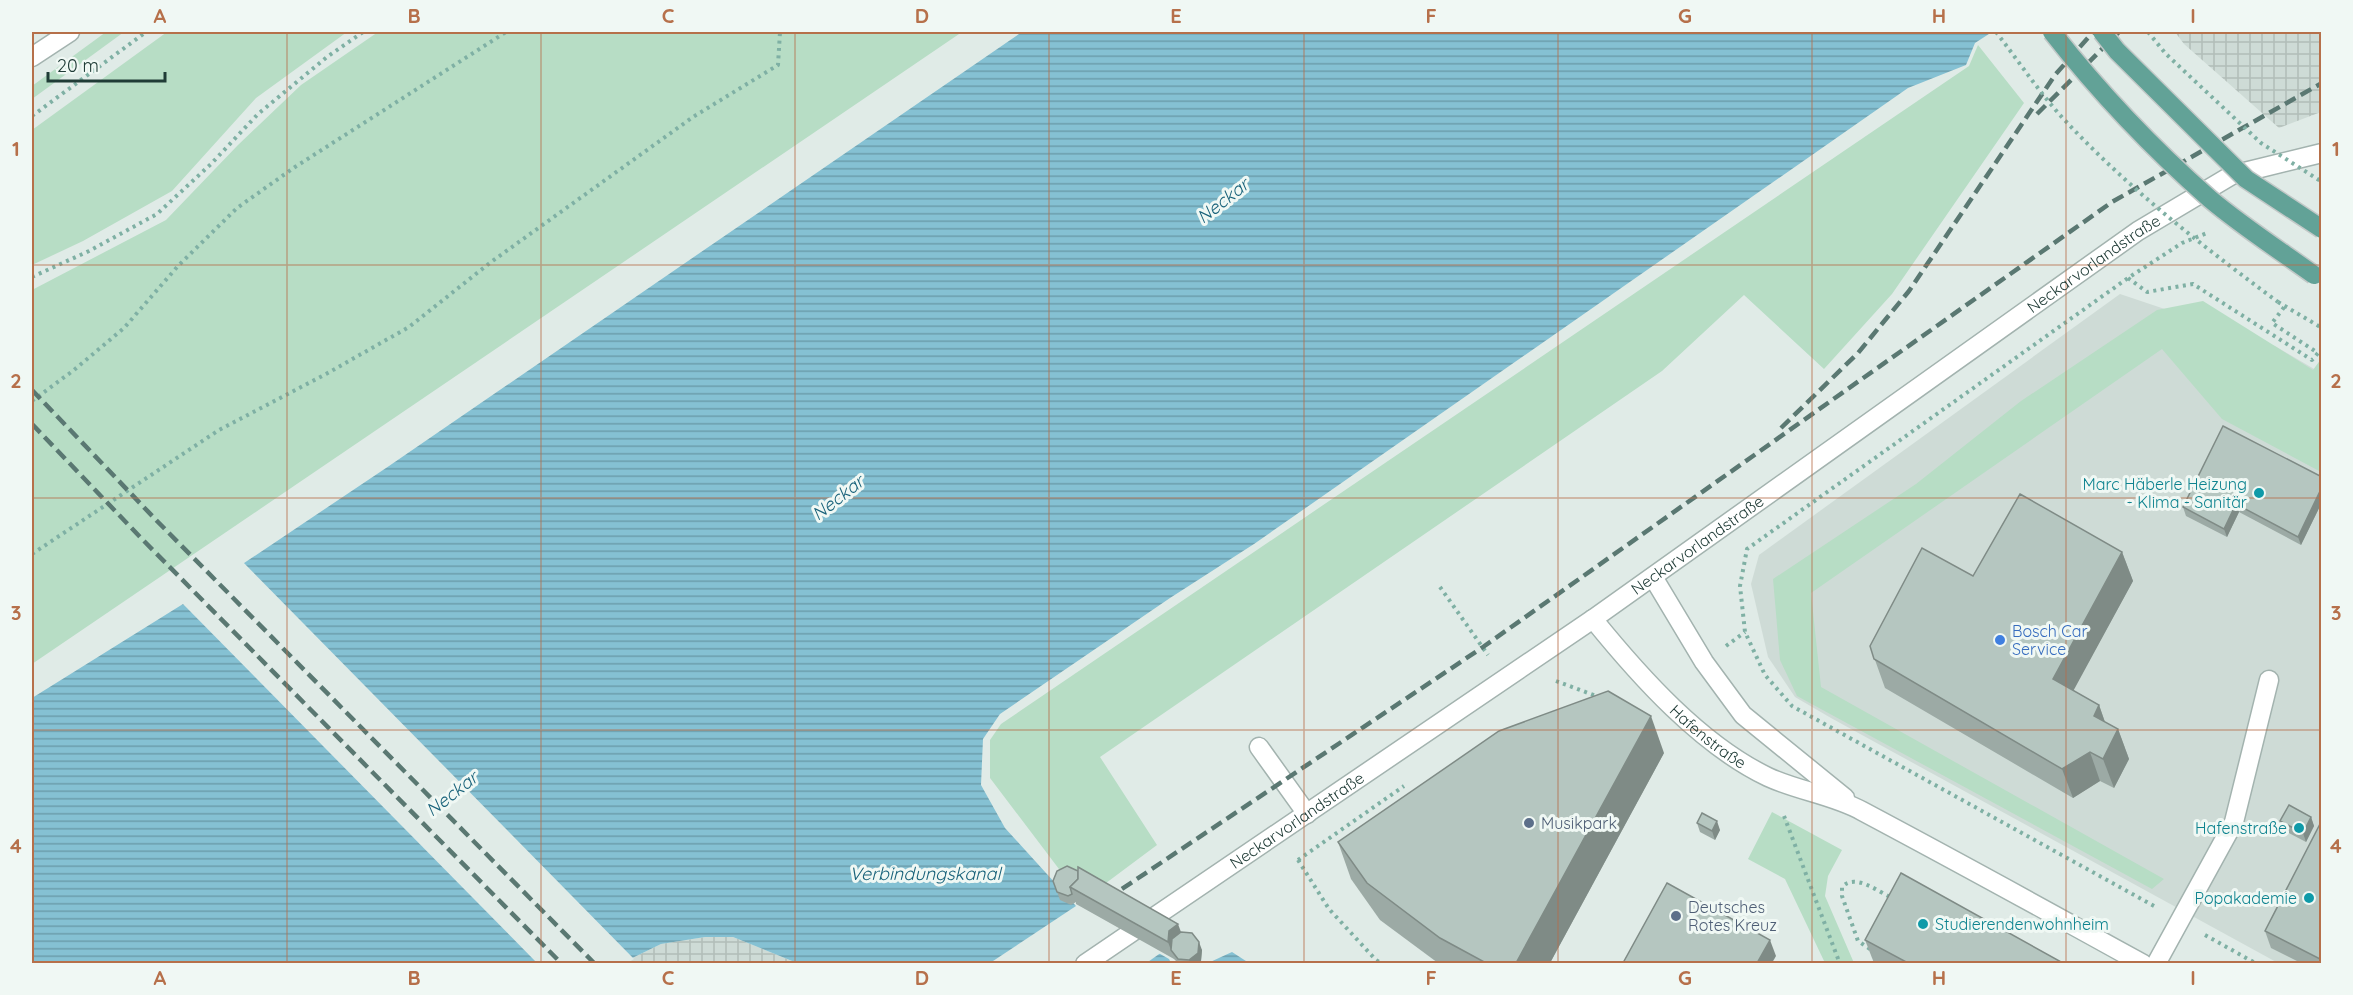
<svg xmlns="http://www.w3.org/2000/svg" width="2353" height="995" font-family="Quicksand,sans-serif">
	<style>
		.built { fill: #cedbd6 }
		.industrial { fill: url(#industrial-grid) }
		.grass { fill: #b7ddc5 }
		.water { fill: url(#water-rules) }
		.pier { fill: #e0ebe7 }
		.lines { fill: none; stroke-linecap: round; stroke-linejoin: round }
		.minor-casing { stroke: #a3b3af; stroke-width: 21 }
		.path { stroke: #7fb0a4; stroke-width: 4; stroke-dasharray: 3 4.5; stroke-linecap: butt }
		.minor { stroke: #fff; stroke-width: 18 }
		.rail { stroke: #5a7872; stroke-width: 4.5; stroke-dasharray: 12 6; stroke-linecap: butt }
		.major-bridge-casing { stroke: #c1c8c7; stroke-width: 21; stroke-linecap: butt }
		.path-bridge { stroke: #7fb0a4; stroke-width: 4; stroke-dasharray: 3 4.5; stroke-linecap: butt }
		.major-bridge { stroke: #62a297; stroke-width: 18 }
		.wall { fill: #9caaa5 }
		.shaded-wall { fill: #7f8b86 }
		.building { fill: #b5c6c0; stroke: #7f8b86; stroke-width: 1.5 }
		.grid { fill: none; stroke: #b6704a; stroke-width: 1.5; stroke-opacity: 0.55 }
		.culture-dot { fill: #0f9aa8; stroke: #f0f8f4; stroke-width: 2 }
		.shop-dot { fill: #3f7fe0; stroke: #f0f8f4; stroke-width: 2 }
		.service-dot { fill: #5c6f8a; stroke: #f0f8f4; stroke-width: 2 }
		.labels { text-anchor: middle; stroke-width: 6; stroke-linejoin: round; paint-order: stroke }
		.street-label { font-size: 16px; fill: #203c37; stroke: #f0f8f4 }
		.culture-label { font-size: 16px; fill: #0d838f; stroke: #f0f8f4; text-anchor: end }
		.shop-label { font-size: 16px; fill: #366cbe; stroke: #f0f8f4; text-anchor: start }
		.service-label { font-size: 16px; fill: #4e5e75; stroke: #f0f8f4; text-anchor: start }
		.water-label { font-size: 18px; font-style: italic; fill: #18627a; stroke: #f0f8f4 }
		.neatline { fill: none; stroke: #b6704a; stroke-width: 2 }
		.grid-label { font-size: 20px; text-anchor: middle; font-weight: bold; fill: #b6704a }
	</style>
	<defs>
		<pattern id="industrial-grid" width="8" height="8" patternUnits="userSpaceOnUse" patternTransform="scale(1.5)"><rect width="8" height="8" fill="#cedbd6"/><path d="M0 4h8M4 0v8" fill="none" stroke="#b1bdb8"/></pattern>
		<pattern id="water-rules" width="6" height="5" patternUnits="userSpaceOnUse" patternTransform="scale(1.5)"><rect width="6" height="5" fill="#85c1d3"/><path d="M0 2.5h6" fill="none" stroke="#6c9eac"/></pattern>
	</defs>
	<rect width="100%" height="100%" fill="#e0ebe7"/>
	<polygon class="built" points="2120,294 2275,346 2321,373 2321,963 2278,963 1831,718 1795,697 1768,657 1751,584 1759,555"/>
	<g class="industrial">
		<polygon points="2175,32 2321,32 2321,112 2279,128 2184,44"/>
		<polygon points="705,937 733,937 797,963 620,964 661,944"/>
	</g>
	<g class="grass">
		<polygon points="106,32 124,32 32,99 32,86"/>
		<polygon points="167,32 347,32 256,98 172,191 83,241 32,265 32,130"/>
		<polygon points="378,32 962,32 32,664 32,290 166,220 238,145 301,85"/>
		<polygon points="1978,45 2024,103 1892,294 1824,369 1744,295 1662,371 1100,757 1157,845 1102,886 1062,873 990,778 990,740 1001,724 1969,66"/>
		<polygon points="2203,301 2313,370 2321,359 2321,472 2222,419 2162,349 1811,593 1821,687 2164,879 2152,889 1797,696 1780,660 1773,579 1916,484 2021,401 2157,310"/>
		<polygon points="1772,812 1842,850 1828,876 1825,896 1854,963 1825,963 1785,879 1748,859"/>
	</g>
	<g class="water">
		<polygon points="1022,32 1992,32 1975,43 1966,65 1908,88 1254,544 1170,598 1000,714 983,739 981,785 1005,828 1076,906 1169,959 1171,963 797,963 733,937 705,937 661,944 620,964 32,964 32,698 183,604 389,466"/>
		<polygon points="1232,952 1249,963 1208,963"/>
	</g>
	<g class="pier">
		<polygon points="241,560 634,959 626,964 537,963 181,602"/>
		<polygon points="1079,904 1162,952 1145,964 990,963"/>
	</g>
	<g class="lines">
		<defs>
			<g id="minor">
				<polyline points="32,57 70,32"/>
				<polyline points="1653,577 1704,662 1743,715 1845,798"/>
				<path id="s1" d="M1593,619c47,58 108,126 175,158 30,14 65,18 94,34 94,50 187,101 281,153"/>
				<polyline points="1259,747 1307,814"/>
				<path id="s2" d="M1085,964l508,-345 545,-388 94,-56 90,-22"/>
				<polyline points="2156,964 2234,822 2269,680"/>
			</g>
		</defs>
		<use href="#minor" class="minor-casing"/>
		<g class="path">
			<polyline points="32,116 146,32"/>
			<polyline points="32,277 89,251 157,214 211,164 258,114 327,57 363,32"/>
			<polyline points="2128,278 2147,292 2193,284 2312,360 2318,353 2272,323 2285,306"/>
			<polyline points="2278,302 2322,328"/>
			<polyline points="32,401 74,370 124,328 178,266 237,208 295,167 506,32"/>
			<polyline points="32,554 219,430 326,374 409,327 491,262 693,117 778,65 780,32"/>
			<polyline points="1440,587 1488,655"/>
			<polyline points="1726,646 1745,632"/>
			<polyline points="1556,681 1599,697"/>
			<polyline points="1784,816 1840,964"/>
			<polyline points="1298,860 1404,786"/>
			<polyline points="1298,860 1329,909 1376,960 1382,964"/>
			<polyline points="2154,906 1792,706 1765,675 1745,632 1740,586 1747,549 2128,278 2182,243 2207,233"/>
			<polyline points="2205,935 2257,964"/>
			<path d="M1870,949l-12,-8 -16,-45v-9c13,-14 35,4 50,11"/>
		</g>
		<use href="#minor" class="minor"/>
		<g class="rail">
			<polyline points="2037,114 2119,32"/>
			<polyline points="32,390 158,522 595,964"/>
			<polyline points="32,424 142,539 562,964"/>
			<polyline points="1781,428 1858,353 1909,291 2055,75 2093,32"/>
			<polyline points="1107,899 1483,647 2112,202 2322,83"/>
		</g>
		<defs>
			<g id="major-bridge">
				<path d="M2052,32c47,60 100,116 158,167 32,27 69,51 104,76"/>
				<polyline points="2102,32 2117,51 2246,179 2322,229"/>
			</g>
		</defs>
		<use href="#major-bridge" class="major-bridge-casing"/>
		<g class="path-bridge">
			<path d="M1996,32c21,27 41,57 64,83 65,71 141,130 218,187"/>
			<polyline points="2148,32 2166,54 2261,143 2322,182"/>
		</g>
		<use href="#major-bridge" class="major-bridge"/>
	</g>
	<g class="wall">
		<polygon points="2322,477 2322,502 2301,545 2239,512 2227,537 2186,516 2183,507"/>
		<polygon points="2122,552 2133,581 2073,690 2099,705 2105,722 2118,729 2129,759 2114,788 2100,781 2073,798 1885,688 1870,646 1973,576"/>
		<polygon points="1664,753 1550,963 1438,963 1380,920 1351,879 1338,842"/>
		<polygon points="2311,817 2314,826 2306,842 2283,830 2280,821"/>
		<polygon points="1697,823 1720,830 1715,840 1700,832"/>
		<polygon points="2322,825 2322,963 2301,963 2271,948 2265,931"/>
		<polygon points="1057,871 1181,932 1202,950 1201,961 1199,963 1178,963 1174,959 1076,904 1076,902 1071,905 1060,900 1053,881"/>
		<polygon points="1865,940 2063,963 1874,963"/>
	</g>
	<g class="shaded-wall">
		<polygon points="2322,487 2322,502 2301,545 2298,537"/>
		<polygon points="2236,504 2239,512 2227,537 2224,529"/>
		<polygon points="2122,552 2133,581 2064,708 2053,679"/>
		<polygon points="2099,705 2109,734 2094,716"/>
		<polygon points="1651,716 1664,753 1550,963 1516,963"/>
		<polygon points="2118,729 2129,759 2114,788 2103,759"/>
		<polygon points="2090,752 2100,781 2073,798 2062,769"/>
		<polygon points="2311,817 2314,826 2306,842 2303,833"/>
		<polygon points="1717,821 1720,830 1715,840 1712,831"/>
		<polygon points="1178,924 1184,940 1171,950 1168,942 1169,931"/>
		<polygon points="1770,940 1776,956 1772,963 1757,963"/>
		<polygon points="1199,942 1202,950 1201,961 1199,963 1190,963 1189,960"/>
	</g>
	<g class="building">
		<polygon points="2223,426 2322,477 2322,487 2298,537 2236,504 2224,529 2183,507"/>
		<polygon points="2020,494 2122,552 2053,679 2099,705 2094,716 2118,729 2103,759 2090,752 2062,769 1874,659 1870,646 1922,548 1973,576"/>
		<polygon points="1608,691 1651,716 1516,963 1486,963 1440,938 1367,883 1338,842 1499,731"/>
		<polygon points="2289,805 2311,817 2303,833 2280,821"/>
		<polygon points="1702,813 1717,821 1712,831 1697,823"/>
		<polygon points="2320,824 2322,825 2322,960 2265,931"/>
		<polygon points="1067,866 1078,871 1078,879 1070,887 1072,894 1068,896 1057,892 1053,881 1057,871"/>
		<polygon points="1078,867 1178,924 1169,931 1168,942 1070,887 1078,879"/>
		<polygon points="1901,873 2063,963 1908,963 1865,940"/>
		<polygon points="1667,883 1770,940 1757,963 1623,963"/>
		<polygon points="1181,932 1192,933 1199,942 1198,953 1189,960 1178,959 1171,950 1172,939"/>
	</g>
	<path class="grid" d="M287,32v932M541,32v932M795,32v932M1049,32v932M1304,32v932M1558,32v932M1812,32v932M2066,32v932M32,265h2290M32,498h2290M32,730h2290"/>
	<g class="culture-dot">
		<circle cx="2259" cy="493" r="6"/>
		<circle cx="2299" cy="828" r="6"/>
		<circle cx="2309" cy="898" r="6"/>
		<circle cx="1923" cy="924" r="6"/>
	</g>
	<circle class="shop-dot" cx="2000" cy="640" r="6"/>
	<g class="service-dot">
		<circle cx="1529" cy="823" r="6"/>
		<circle cx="1676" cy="916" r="6"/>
	</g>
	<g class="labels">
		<g class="street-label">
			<text dy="6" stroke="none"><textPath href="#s2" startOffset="1228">Neckarvorlandstraße</textPath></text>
			<text dy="6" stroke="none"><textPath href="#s2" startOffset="742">Neckarvorlandstraße</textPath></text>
			<text dy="6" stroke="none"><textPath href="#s1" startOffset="165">Hafenstraße</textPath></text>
			<text dy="6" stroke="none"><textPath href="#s2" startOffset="256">Neckarvorlandstraße</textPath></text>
		</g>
		<g class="culture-label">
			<text x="2247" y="490">Marc Häberle Heizung<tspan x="2247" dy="18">- Klima - Sanitär</tspan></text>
			<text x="2287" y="834">Hafenstraße</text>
			<text x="2297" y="904">Popakademie</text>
			<text x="1935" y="930" text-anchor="start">Studierendenwohnheim</text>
		</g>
		<g class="shop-label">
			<text x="2012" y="637">Bosch Car<tspan x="2012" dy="18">Service</tspan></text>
		</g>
		<g class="service-label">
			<text x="1541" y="829">Musikpark</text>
			<text x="1688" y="913">Deutsches<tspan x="1688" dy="18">Rotes Kreuz</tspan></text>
		</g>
		<g class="water-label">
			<text transform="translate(1223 201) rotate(-38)" y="6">Neckar</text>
			<text transform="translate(838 498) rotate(-38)" y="6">Neckar</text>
			<text transform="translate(452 794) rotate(-38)" y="6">Neckar</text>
			<text x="925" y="880">Verbindungskanal</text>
		</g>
	</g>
	<rect width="2353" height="995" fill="none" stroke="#f0f8f4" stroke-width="66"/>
	<path d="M48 72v9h117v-9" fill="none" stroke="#203c37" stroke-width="3"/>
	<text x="57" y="72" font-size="18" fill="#203c37" stroke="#f0f8f4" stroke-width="4.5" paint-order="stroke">20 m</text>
	<rect x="33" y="33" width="2287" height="929" class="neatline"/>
	<g class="grid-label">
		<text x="160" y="23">A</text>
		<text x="414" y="23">B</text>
		<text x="668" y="23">C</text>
		<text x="922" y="23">D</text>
		<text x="1176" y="23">E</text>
		<text x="1431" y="23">F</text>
		<text x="1685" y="23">G</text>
		<text x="1939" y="23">H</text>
		<text x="2193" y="23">I</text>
		<text x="16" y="156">1</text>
		<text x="2336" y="156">1</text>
		<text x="16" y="388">2</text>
		<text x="2336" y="388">2</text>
		<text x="16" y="620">3</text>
		<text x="2336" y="620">3</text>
		<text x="16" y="853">4</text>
		<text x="2336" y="853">4</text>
		<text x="160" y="985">A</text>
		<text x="414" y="985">B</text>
		<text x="668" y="985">C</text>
		<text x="922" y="985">D</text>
		<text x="1176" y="985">E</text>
		<text x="1431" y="985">F</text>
		<text x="1685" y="985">G</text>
		<text x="1939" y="985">H</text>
		<text x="2193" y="985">I</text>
	</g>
</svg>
